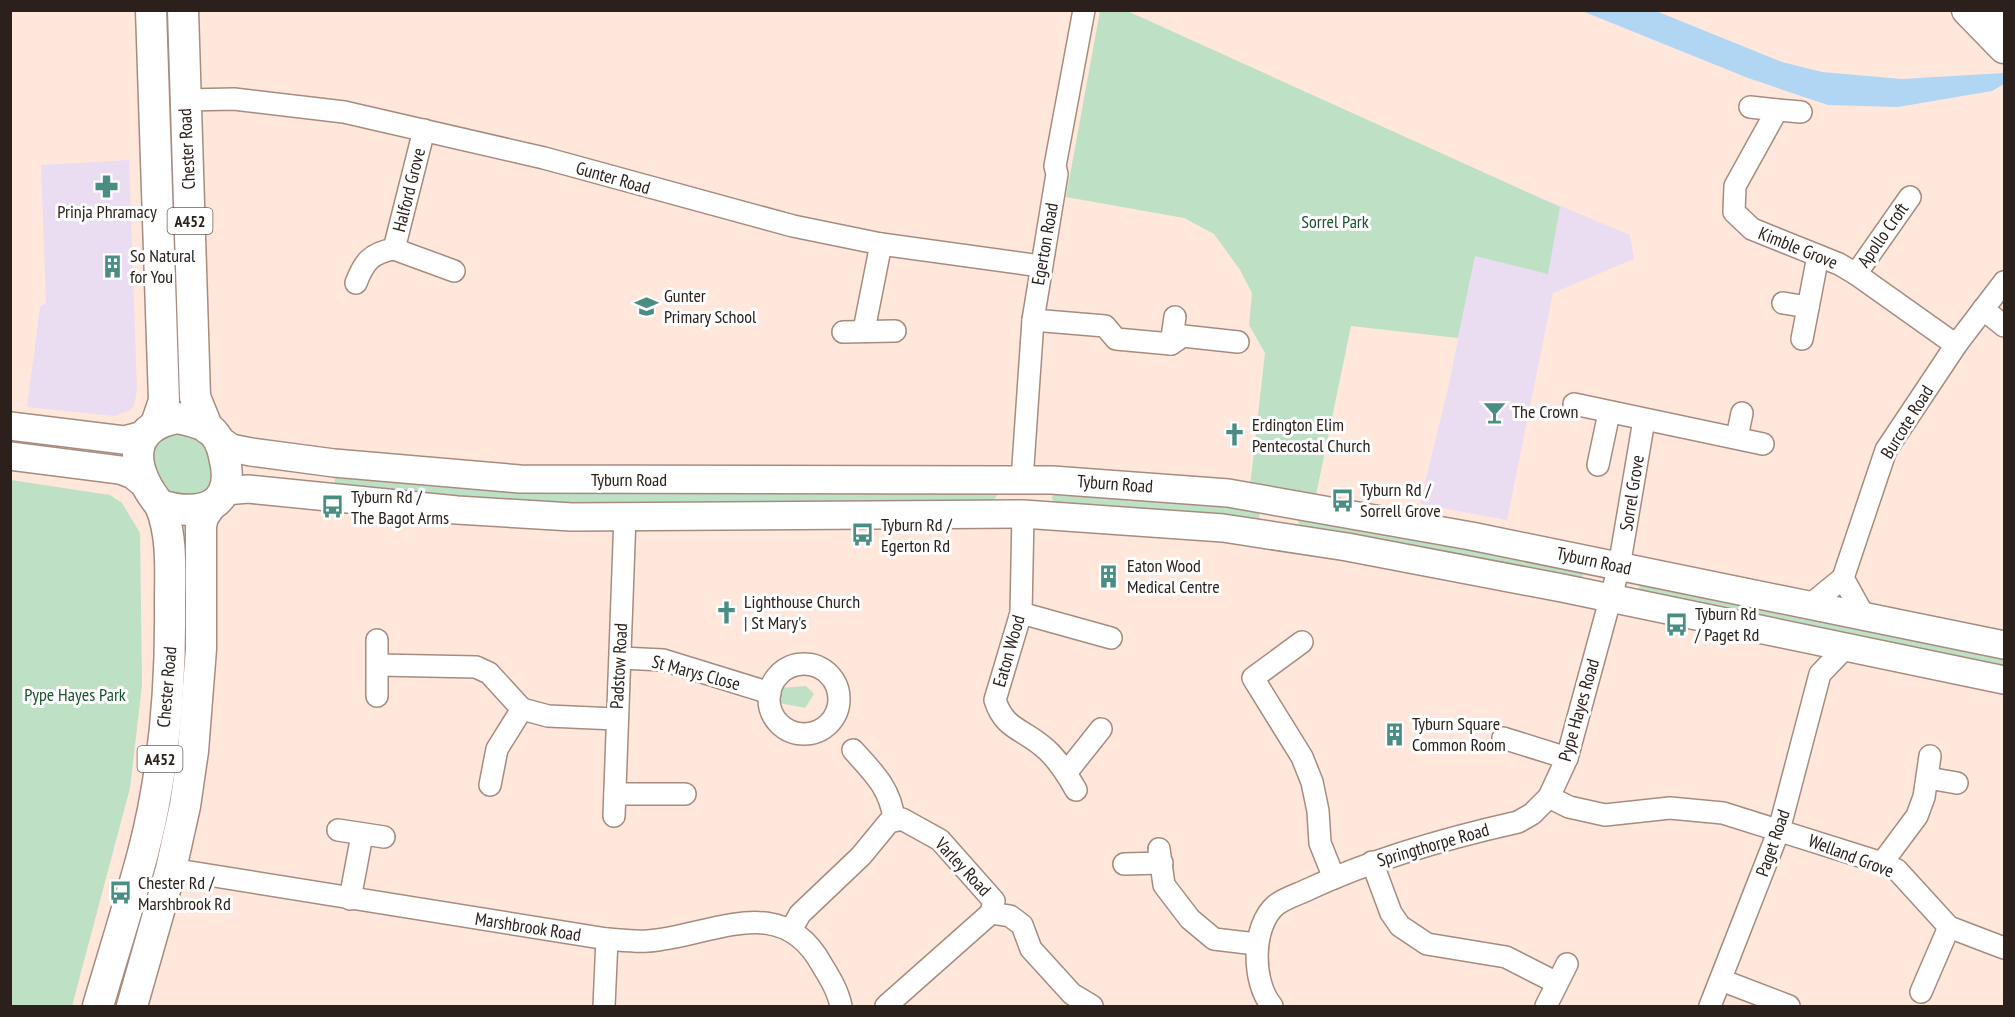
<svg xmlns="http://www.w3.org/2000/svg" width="2015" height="1017" font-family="'PT Sans Narrow',sans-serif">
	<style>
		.commercial { fill: #eaddf2 }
		.green { fill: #bee0c5 }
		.water { fill: #b1d6f4 }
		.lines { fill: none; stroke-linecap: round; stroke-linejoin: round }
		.minor-casing { stroke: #a78c7e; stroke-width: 24 }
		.major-casing { stroke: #a78c7e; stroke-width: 30 }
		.highway-casing { stroke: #a78c7e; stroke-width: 33 }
		.minor { stroke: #fff; stroke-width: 21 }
		.major { stroke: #fff; stroke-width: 27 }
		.highway { stroke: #fff; stroke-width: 30 }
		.labels { text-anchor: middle; stroke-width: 6; stroke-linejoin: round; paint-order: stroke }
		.shield { fill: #fff; stroke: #6b635f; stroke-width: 1.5 }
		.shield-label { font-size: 16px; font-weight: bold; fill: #2b201b }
		.street-label { font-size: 18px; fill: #2b201b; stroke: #fff }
		.poi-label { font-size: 18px; fill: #2b201b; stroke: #fff; text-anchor: start }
		.park-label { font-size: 18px; fill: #18522c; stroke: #fff }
	</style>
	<rect width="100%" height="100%" fill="#ffe7dc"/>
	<g class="commercial">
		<polygon points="129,160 137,391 134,406 130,410 115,416 27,407 40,307 46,303 41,165"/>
		<polygon points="1491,177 1630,235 1634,259 1553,293 1507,520 1420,504 1449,384"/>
	</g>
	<g class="green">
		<polygon points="1125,10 1560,207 1548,274 1475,256 1458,338 1351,326 1316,495 1250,486 1265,353 1249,325 1252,293 1240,270 1214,234 1184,218 1066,197 1100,11"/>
		<path d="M168,431c30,7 34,8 47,35l-7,25 -15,8 -23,-6 -9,-6 -11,-21 4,-25z"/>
		<polygon points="336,474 996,488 997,495 993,502 693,506 496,502 334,486"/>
		<polygon points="11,480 110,495 122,503 140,533 142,685 130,788 72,1006 11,1006"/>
		<polygon points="1053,491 1260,504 1259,523 1055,503 1052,499"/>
		<polygon points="1285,507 1584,571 1582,579 1301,531 1298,520 1284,515"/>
		<polygon points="1643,581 2004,651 2004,670 1640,593 1639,587"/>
		<polygon points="806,686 814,694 805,708 779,703 776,698 780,688"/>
	</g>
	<polygon class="water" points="1582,11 1656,11 1782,62 1822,72 1902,79 2004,73 2004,84 1992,91 1898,107 1828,105 1748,78"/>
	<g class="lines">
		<defs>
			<g id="minor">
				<polyline points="185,100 234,99 344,112 544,158 793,226 881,244 1040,266"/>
				<polyline points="1750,107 1777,110 1735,186 1734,212 1752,229 1839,264 1856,274 1956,345"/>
				<polyline points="1777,110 1801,112"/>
				<polyline points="424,130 394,249 454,271"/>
				<polyline points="1856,274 1910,197"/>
				<path d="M356,283c8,-21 15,-30 38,-34"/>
				<polyline points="1783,303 1808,307"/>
				<polyline points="1983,309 2004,326"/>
				<polyline points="1033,320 1105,326 1116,339 1171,344 1175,317"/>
				<polyline points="864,330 881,244"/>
				<polyline points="843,332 895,331"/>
				<polyline points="1802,339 1818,256"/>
				<polyline points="1171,344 1183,336 1238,342"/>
				<polyline points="1574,404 1763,444"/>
				<polyline points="1737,437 1742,413"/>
				<polyline points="1598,465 1609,413"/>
				<polyline points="1022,480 1033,320 1057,174 1055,166 1084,10"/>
				<path d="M1023,514l-2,99 -26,87c9,28 25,28 46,45 15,11 26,29 35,45"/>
				<polyline points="1843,578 1864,616"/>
				<polyline points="1810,605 1843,578 1886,450 1956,345 2004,282"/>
				<polyline points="1021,613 1111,638"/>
				<polyline points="1302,642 1253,678 1302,757 1312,782 1318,811 1320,843 1334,878"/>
				<polyline points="621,658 663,660 770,693"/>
				<circle cx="804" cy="699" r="35"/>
				<polyline points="379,665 476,667 489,673 522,709"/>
				<polyline points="377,696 377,640"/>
				<polyline points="1503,738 1567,758"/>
				<path d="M853,750c20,22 38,39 41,70"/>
				<polyline points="1066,773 1101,729"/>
				<polyline points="1928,778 1957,783"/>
				<polyline points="490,785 497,749 522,709 548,716 616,719"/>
				<polyline points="615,794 685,794"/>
				<polyline points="1549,797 1569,807 1605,815 1670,808 1723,813 1882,863 1897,870 1949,927 2004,948"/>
				<polyline points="614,816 625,516"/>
				<polyline points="338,830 384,837"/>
				<polyline points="1159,849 1164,885 1190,919 1214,939 1256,944"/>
				<polyline points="1372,862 1391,913 1400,926 1427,944 1506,957 1557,983"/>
				<polyline points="1882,863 1917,816 1924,797 1930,756"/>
				<polyline points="1124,864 1162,863"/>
				<path d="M171,869l436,70c13,1 28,3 41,2 64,-5 133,-51 174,24 8,13 16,26 19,41"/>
				<polyline points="350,899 362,835"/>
				<polyline points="991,913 1010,916 1022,925 1031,949 1072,994 1092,1006"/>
				<polyline points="791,930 800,914 861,856 889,822 902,819 940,840 994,901 991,913"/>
				<polyline points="1721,980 1789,1006"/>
				<polyline points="1921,992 1949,927"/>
				<polyline points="604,1006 607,939"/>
				<polyline points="886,1006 991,913"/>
				<path d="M1272,1006c-20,-23 -21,-80 4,-101 9,-7 23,-11 33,-16 66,-31 138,-51 209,-67l14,-8 17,-17 18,-39 52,-191 25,-147"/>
				<polyline points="1546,1006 1567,964"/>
				<polyline points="1710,1006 1779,830 1820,674 1845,648"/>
			</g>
			<g id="major">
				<polyline points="10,426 124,440 147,434"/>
				<polyline points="216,437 231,448 251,452 334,463 520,479 1052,480 1228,493 1471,536 2004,645"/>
				<polyline points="10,456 120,470 133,475 144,484"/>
				<polyline points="225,491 248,489 457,510 572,517 1023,514 1223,528 1347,547 1562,588 2004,680"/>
			</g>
			<g id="highway">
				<polyline points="151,10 164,401 156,424"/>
				<polyline points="183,10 195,397 208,429"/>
				<polyline points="1967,10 2004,48"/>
				<polyline points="2000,10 2004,15"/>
				<path d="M177,418c11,2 21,4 31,10 9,6 14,18 16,28 13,50 -22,62 -64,49 -27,-32 -37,-77 17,-87z"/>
				<path d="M98,1006c15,-51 31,-101 45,-153 21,-80 28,-166 27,-249 0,-32 3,-68 -10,-99"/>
				<polyline points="132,1006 171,869 185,806 193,751 201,649 201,526 203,517 209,508"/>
			</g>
		</defs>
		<use href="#minor" class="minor-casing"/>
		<use href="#major" class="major-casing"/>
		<use href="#highway" class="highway-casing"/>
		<use href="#minor" class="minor"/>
		<use href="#major" class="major"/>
		<use href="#highway" class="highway"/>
	</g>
	<defs>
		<symbol id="pharmacy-bare" viewBox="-9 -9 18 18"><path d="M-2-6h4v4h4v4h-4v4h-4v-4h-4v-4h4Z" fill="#4a8e83" stroke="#fff" stroke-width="2.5" paint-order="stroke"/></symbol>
		<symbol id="building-bare" viewBox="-9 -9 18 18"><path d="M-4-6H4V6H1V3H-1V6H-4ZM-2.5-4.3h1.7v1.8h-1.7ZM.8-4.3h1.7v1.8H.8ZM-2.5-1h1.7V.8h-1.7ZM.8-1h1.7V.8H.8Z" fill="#4a8e83" stroke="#fff" stroke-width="2.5" paint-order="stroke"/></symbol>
		<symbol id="school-bare" viewBox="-9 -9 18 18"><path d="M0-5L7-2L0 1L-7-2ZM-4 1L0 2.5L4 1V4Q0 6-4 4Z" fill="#4a8e83" stroke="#fff" stroke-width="2.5" paint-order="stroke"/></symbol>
		<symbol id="bar-bare" viewBox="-9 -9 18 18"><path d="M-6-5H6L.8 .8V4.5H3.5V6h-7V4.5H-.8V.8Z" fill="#4a8e83" stroke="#fff" stroke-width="2.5" paint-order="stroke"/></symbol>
		<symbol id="church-bare" viewBox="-9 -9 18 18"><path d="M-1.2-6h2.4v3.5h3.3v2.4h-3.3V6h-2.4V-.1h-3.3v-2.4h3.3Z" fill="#4a8e83" stroke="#fff" stroke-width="2.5" paint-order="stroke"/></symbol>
		<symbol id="bus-bare" viewBox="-9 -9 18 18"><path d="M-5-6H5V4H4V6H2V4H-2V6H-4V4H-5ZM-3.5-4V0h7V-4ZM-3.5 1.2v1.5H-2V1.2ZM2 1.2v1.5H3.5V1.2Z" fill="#4a8e83" stroke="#fff" stroke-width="2.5" paint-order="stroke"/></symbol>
	</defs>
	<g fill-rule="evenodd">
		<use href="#pharmacy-bare" x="90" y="170" width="33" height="33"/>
		<use href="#building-bare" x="96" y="250" width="33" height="33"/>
		<use href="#school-bare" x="630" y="290" width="33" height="33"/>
		<use href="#bar-bare" x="1478" y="396" width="33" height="33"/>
		<use href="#church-bare" x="1218" y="418" width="33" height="33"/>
		<use href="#bus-bare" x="1326" y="484" width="33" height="33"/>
		<use href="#bus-bare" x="316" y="490" width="33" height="33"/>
		<use href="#bus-bare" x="846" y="518" width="33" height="33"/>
		<use href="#building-bare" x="1092" y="560" width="33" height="33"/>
		<use href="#church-bare" x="710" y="596" width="33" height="33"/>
		<use href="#bus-bare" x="1660" y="608" width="33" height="33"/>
		<use href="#building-bare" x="1378" y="718" width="33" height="33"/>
		<use href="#bus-bare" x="104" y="876" width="33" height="33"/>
	</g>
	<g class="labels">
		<g class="shield">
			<rect x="167.5" y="208" width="45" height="26" rx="4.5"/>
			<rect x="137.5" y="746" width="45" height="26" rx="4.5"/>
		</g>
		<g class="shield-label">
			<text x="190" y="227">A452</text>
			<text x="160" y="765">A452</text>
		</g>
		<g class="street-label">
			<text transform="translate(187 149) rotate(-93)" y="6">Chester Road</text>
			<text transform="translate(613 178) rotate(16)" y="6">Gunter Road</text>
			<text transform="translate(409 190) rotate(-76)" y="6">Halford Grove</text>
			<text transform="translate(1883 235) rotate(-55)" y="6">Apollo Croft</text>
			<text transform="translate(1045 244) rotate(-80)" y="6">Egerton Road</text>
			<text transform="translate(1798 248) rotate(22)" y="6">Kimble Grove</text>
			<text transform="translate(1907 422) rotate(-58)" y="6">Burcote Road</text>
			<text x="629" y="486">Tyburn Road</text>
			<text transform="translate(1115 484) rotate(4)" y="6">Tyburn Road</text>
			<text transform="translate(1632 493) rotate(-81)" y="6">Sorrel Grove</text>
			<text transform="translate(1594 561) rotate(12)" y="6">Tyburn Road</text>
			<text transform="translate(1009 651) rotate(-74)" y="6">Eaton Wood</text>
			<text transform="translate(619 666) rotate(-87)" y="6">Padstow Road</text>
			<text transform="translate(696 673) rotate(15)" y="6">St Marys Close</text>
			<text transform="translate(167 687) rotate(-85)" y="6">Chester Road</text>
			<text transform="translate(1579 710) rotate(-74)" y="6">Pype Hayes Road</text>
			<text transform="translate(1773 843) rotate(-71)" y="6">Paget Road</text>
			<text transform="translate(1433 845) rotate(-16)" y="6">Springthorpe Road</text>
			<text transform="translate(1851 856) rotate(21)" y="6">Welland Grove</text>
			<text transform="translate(963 867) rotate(47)" y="6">Varley Road</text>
			<text transform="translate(528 927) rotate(9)" y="6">Marshbrook Road</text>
		</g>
		<g class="poi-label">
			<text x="107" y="218" text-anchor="middle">Prinja Phramacy</text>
			<text x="130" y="262">So Natural<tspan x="130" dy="21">for You</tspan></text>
			<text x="664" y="302">Gunter<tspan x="664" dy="21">Primary School</tspan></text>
			<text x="1512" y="418">The Crown</text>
			<text x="1252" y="431">Erdington Elim<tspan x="1252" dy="21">Pentecostal Church</tspan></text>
			<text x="1360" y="496">Tyburn Rd /<tspan x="1360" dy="21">Sorrell Grove</tspan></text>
			<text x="351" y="503">Tyburn Rd /<tspan x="351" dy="21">The Bagot Arms</tspan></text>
			<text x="881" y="531">Tyburn Rd /<tspan x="881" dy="21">Egerton Rd</tspan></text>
			<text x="1127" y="572">Eaton Wood<tspan x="1127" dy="21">Medical Centre</tspan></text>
			<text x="744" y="608">Lighthouse Church<tspan x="744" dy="21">| St Mary's</tspan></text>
			<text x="1695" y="620">Tyburn Rd<tspan x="1695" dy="21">/ Paget Rd</tspan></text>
			<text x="1412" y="730">Tyburn Square<tspan x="1412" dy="21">Common Room</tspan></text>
			<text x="138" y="889">Chester Rd /<tspan x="138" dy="21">Marshbrook Rd</tspan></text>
		</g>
		<g class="park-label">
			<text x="1335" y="228">Sorrel Park</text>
			<text x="75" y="701">Pype Hayes Park</text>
		</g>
	</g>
	<rect width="2015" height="1017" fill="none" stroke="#2b201b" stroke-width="24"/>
</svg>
